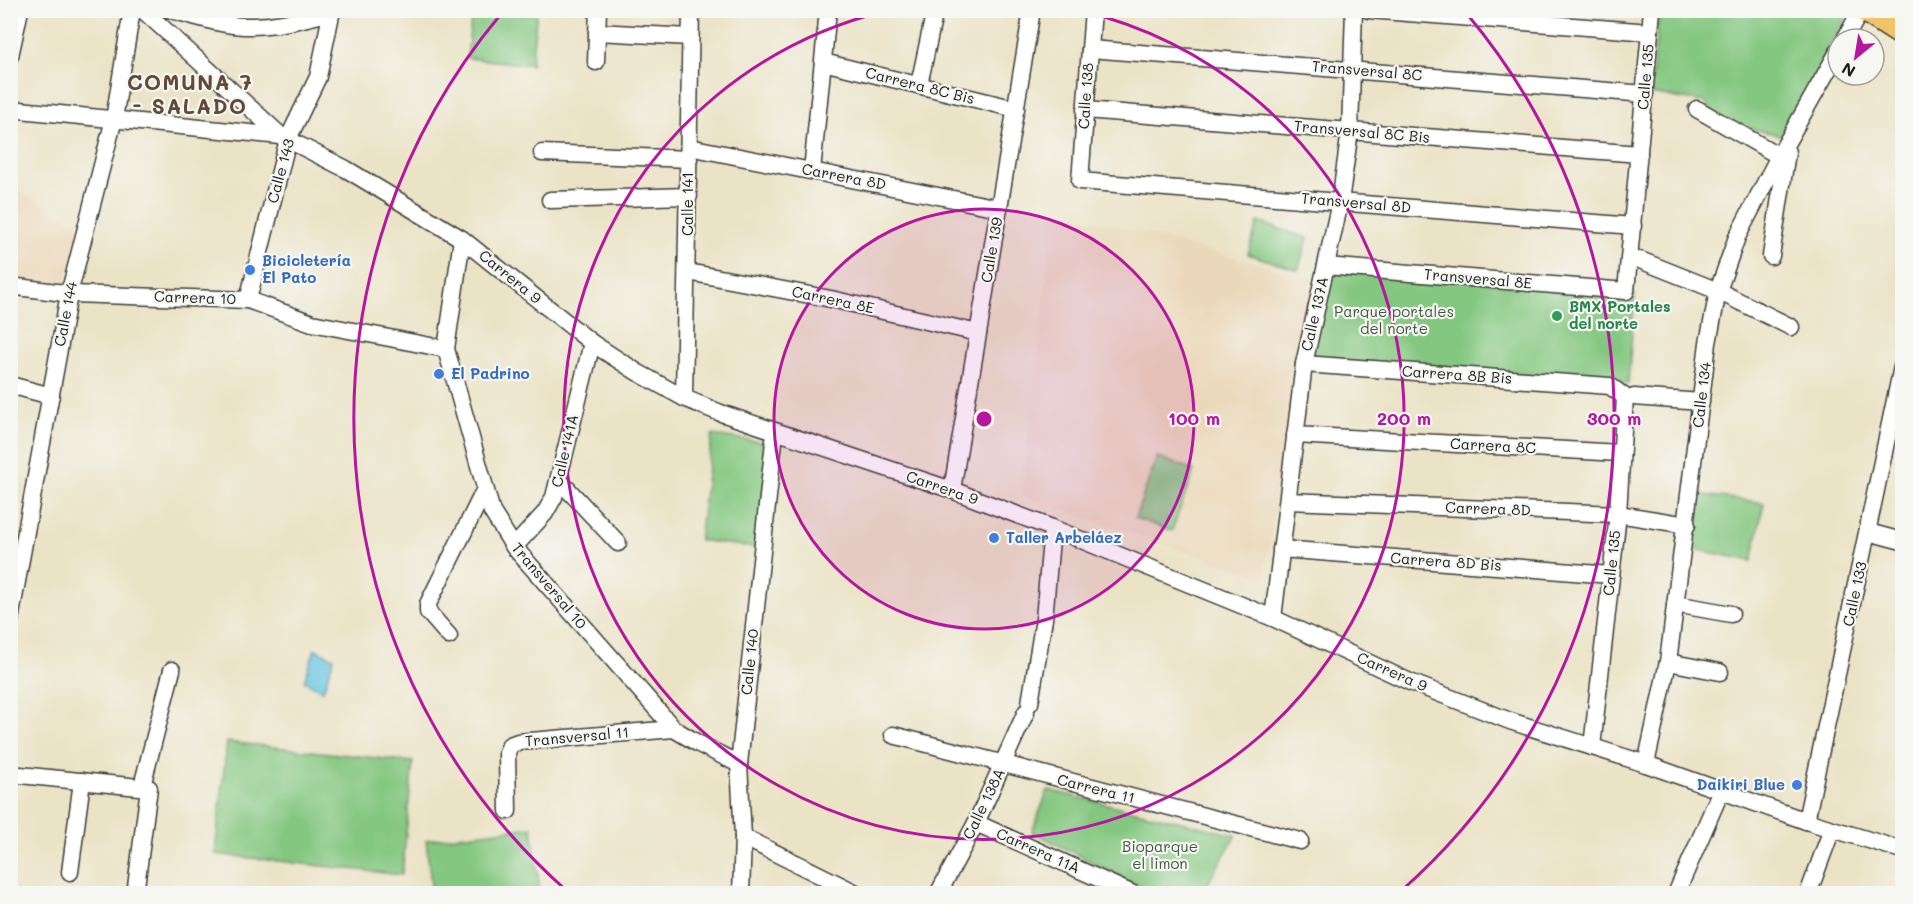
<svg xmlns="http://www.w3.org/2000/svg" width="1913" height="904" font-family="Mali,sans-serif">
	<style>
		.built { fill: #ebd8ba }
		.green { fill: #84c780; stroke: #50724e; stroke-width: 1.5 }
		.water { fill: #63c5e1; stroke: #40707e; stroke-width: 1.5 }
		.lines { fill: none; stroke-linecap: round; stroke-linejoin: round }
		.minor-casing { stroke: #3b3a36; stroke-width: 19 }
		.major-casing { stroke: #3b3a36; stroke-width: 25 }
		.minor { stroke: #fff; stroke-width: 16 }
		.major { stroke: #f0c469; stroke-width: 22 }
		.ring { fill: none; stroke: #b5179e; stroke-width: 3 }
		.shop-dot { fill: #3f7fe0; stroke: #f6f6f2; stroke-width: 2 }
		.leisure-dot { fill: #2e9e5b; stroke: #f6f6f2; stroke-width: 2 }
		.labels { text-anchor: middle; stroke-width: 4.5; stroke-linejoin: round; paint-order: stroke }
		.street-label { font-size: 15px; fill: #1c1c1c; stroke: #f6f6f2 }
		.shop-label { font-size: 15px; font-weight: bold; fill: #366cbe; stroke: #f6f6f2; text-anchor: start }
		.leisure-label { font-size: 15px; font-weight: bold; fill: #27864d; stroke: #f6f6f2; text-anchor: start }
		.park-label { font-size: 15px; fill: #40583f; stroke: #f6f6f2 }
		.district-label { font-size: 21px; font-weight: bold; letter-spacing: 1.5px; fill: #634938; stroke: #f6f6f2 }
		.centre { fill: #b5179e; stroke: #f6f6f2; stroke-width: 3 }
		.ring-label { font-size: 18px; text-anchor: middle; font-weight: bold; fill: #b5179e; stroke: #f6f6f2; stroke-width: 4.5; stroke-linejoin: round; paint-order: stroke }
	</style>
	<rect width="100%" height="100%" fill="#f6f6f2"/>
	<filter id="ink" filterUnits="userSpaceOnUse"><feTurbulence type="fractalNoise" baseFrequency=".0167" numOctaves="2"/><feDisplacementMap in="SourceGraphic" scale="12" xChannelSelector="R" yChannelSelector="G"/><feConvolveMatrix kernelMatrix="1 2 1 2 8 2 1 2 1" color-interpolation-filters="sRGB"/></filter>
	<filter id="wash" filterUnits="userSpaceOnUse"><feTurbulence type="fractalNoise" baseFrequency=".008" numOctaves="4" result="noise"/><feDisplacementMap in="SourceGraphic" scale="24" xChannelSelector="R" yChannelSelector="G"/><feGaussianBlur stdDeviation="1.35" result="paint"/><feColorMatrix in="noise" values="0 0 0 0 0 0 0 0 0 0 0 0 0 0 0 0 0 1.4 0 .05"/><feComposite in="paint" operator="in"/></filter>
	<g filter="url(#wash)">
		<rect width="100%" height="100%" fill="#ebe3c6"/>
		<g class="built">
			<polygon points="208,11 248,11 245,23 207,14"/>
			<polygon points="10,186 81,226 64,286 11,280"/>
			<polygon points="1055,210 1312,278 1264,578 1021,496"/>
		</g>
		<g class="green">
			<polygon points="1844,10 1848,13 1784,136 1720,122 1705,102 1650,94 1659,11"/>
			<polygon points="472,11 537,11 531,65 467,58"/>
			<polygon points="1258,222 1308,238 1298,270 1248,254"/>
			<polygon points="1339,270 1635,294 1628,384 1305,360 1322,295"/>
			<polygon points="712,435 770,443 756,548 699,540"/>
			<polygon points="1157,457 1194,470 1172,531 1135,518"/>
			<polygon points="1697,494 1764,503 1752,561 1694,549"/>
			<polygon points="227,742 413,762 402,875 215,854"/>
			<polygon points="1048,790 1236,835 1202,893 1153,893 1032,832"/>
			<polygon points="532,827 540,893 432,893 426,840"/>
		</g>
		<polygon class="water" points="315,649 334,658 323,691 304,681"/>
	</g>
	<g filter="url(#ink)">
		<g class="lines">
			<defs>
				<g id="minor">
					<polyline points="143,10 281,136"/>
					<path d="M171,10c24,6 49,15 73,16 30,1 60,-7 88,-14"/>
					<polyline points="1093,10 1080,181 1633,226"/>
					<polyline points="1369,10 1650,32"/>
					<polyline points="597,32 690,37"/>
					<polyline points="1845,39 1861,10"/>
					<polyline points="1090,49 1645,94"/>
					<polyline points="10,56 20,10"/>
					<polyline points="596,62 598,10"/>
					<polyline points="823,62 1016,109"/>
					<polyline points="919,85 935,10"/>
					<polyline points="10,109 281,136 346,169 462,239 592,343 637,372 684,398 718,412 952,490 1052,528 1273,618 1410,682 1510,721 1646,764 1806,821 1902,850"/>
					<polyline points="1697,109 1779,156"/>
					<polyline points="1085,110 1639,154"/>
					<polyline points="689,147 999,208"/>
					<polyline points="542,153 689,159"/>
					<polyline points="812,171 828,10"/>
					<polyline points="550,200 689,196"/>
					<polyline points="462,239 446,349 492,512 514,547 674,729 699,744 739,764"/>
					<polyline points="1771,256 1787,152"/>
					<polyline points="1640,260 1718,291 1791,327"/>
					<polyline points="1326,266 1626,291 1652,10"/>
					<polyline points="688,272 831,299 978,333"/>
					<polyline points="10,286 72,294 248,300 312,323 446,349"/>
					<polyline points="248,300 288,139 318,77 332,10"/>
					<polyline points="1304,364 1610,386 1625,397 1618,514 1592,747"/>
					<polyline points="10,385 51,396"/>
					<polyline points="1634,397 1701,402"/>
					<polyline points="684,398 691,10"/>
					<polyline points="1295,435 1620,453"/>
					<polyline points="559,480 618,543"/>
					<polyline points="952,490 1032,10"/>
					<polyline points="1288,501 1618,514 1687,525"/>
					<polyline points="1868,532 1902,541"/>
					<polyline points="514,547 545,513 554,497 592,343"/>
					<polyline points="1281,549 1611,575"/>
					<polyline points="1675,604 1731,614"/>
					<polyline points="1273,618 1304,364 1340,202 1350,131 1354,10"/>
					<polyline points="10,620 69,294 114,119 132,10"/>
					<polyline points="449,636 428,612 428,604 485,489"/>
					<polyline points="1668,662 1720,672"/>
					<polyline points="1030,703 1044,619 1052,528"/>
					<polyline points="893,735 1300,841"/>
					<polyline points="1646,764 1668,662 1708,343 1718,291 1737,237 1779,156 1838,52"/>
					<polyline points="10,774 149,788 135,894"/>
					<polyline points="142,786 172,670"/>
					<polyline points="508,811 507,753 510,745 518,742 674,729"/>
					<polyline points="1806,821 1902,367"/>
					<polyline points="976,823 1133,894"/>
					<polyline points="743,837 858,894"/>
					<polyline points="70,872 82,781"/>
					<polyline points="741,894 743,837 739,764 775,432"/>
					<polyline points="938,894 976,823 1026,712"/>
					<polyline points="1676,894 1721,791"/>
					<polyline points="1808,894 1832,829"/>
				</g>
				<polyline id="major" points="1863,10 1902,35"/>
			</defs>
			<use href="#minor" class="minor-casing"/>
			<use href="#major" class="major-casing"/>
			<use href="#minor" class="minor"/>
			<use href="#major" class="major"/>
		</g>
	</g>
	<circle cx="984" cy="419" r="210" fill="#b5179e" fill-opacity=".12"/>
	<g class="ring">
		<circle cx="984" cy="419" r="210"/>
		<path d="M1082 11A420 420 0 1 1 886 11"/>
		<path d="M567 891A630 630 0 0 1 501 14M1467 14A630 630 0 0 1 1401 891"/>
	</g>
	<g class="shop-dot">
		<circle cx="250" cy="270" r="6"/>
		<circle cx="439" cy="374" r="6"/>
		<circle cx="994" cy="538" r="6"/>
		<circle cx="1797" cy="785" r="6"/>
	</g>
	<circle class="leisure-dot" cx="1557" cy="316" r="6"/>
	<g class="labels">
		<g class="street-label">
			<text transform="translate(1367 71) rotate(5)" y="5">Transversal 8C</text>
			<text transform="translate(1646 77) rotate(-85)" y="5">Calle 135</text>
			<text transform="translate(920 86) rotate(14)" y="5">Carrera 8C Bis</text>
			<text transform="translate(1086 96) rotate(-86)" y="5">Calle 138</text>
			<text transform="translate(1362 132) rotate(5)" y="5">Transversal 8C Bis</text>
			<text transform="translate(281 171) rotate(-75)" y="5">Calle 143</text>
			<text transform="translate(844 177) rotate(11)" y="5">Carrera 8D</text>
			<text transform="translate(1356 203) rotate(5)" y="5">Transversal 8D</text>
			<text transform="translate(688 204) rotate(-90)" y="5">Calle 141</text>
			<text transform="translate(992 250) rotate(-80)" y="5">Calle 139</text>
			<text transform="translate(510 277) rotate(39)" y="5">Carrera 9</text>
			<text transform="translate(1478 279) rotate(5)" y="5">Transversal 8E</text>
			<text transform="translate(195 298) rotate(2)" y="5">Carrera 10</text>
			<text transform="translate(833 300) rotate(12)" y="5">Carrera 8E</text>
			<text transform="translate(66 314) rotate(-79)" y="5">Calle 144</text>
			<text transform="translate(1315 314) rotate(-77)" y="5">Calle 137A</text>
			<text transform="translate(1457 375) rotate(4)" y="5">Carrera 8B Bis</text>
			<text transform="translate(1702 395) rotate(-83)" y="5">Calle 134</text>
			<text transform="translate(1493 446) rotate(3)" y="5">Carrera 8C</text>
			<text transform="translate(565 451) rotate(-77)" y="5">Calle 141A</text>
			<text transform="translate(942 488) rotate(19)" y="5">Carrera 9</text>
			<text transform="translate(1488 509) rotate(2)" y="5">Carrera 8D</text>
			<text transform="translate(1446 562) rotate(4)" y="5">Carrera 8D Bis</text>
			<text transform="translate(1612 563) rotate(-84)" y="5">Calle 135</text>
			<text transform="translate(549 586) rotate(50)" y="5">Transversal 10</text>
			<text transform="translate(1855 594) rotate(-78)" y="5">Calle 133</text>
			<text transform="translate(750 662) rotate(-84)" y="5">Calle 140</text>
			<text transform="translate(1392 672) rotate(24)" y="5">Carrera 9</text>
			<text transform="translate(577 737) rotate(-5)" y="5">Transversal 11</text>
			<text transform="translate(1096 789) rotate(14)" y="5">Carrera 11</text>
			<text transform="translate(984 804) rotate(-64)" y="5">Calle 138A</text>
			<text transform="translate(1038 851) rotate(24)" y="5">Carrera 11A</text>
		</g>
		<g class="shop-label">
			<text x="262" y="266">Bicicletería<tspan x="262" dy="17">El Pato</tspan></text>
			<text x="451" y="379">El Padrino</text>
			<text x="1006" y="543">Taller Arbeláez</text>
			<text x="1785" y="790" text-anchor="end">Daikiri Blue</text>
		</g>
		<g class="leisure-label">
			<text x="1569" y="312">BMX Portales<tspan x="1569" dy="17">del norte</tspan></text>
		</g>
		<g class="park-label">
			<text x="1394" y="317">Parque portales<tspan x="1394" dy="17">del norte</tspan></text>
			<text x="1160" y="852">Bioparque<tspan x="1160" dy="17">el limon</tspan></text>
		</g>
		<g class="district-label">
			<text x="190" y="90">COMUNA 7<tspan x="190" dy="24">- SALADO</tspan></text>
		</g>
	</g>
	<circle cx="984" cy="419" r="9" class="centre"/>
	<g class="ring-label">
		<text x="1194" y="425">100 m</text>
		<text x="1404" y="425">200 m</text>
		<text x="1614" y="425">300 m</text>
	</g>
	<rect width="1913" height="904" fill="none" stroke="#f6f6f2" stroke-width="36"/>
	<g transform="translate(1856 57) rotate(210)"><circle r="28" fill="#f6f6f2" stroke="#9f9f9c" stroke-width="1.5"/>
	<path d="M0-4.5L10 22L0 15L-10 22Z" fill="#b5179e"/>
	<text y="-9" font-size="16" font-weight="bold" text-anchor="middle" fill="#1c1c1c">N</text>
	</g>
</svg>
